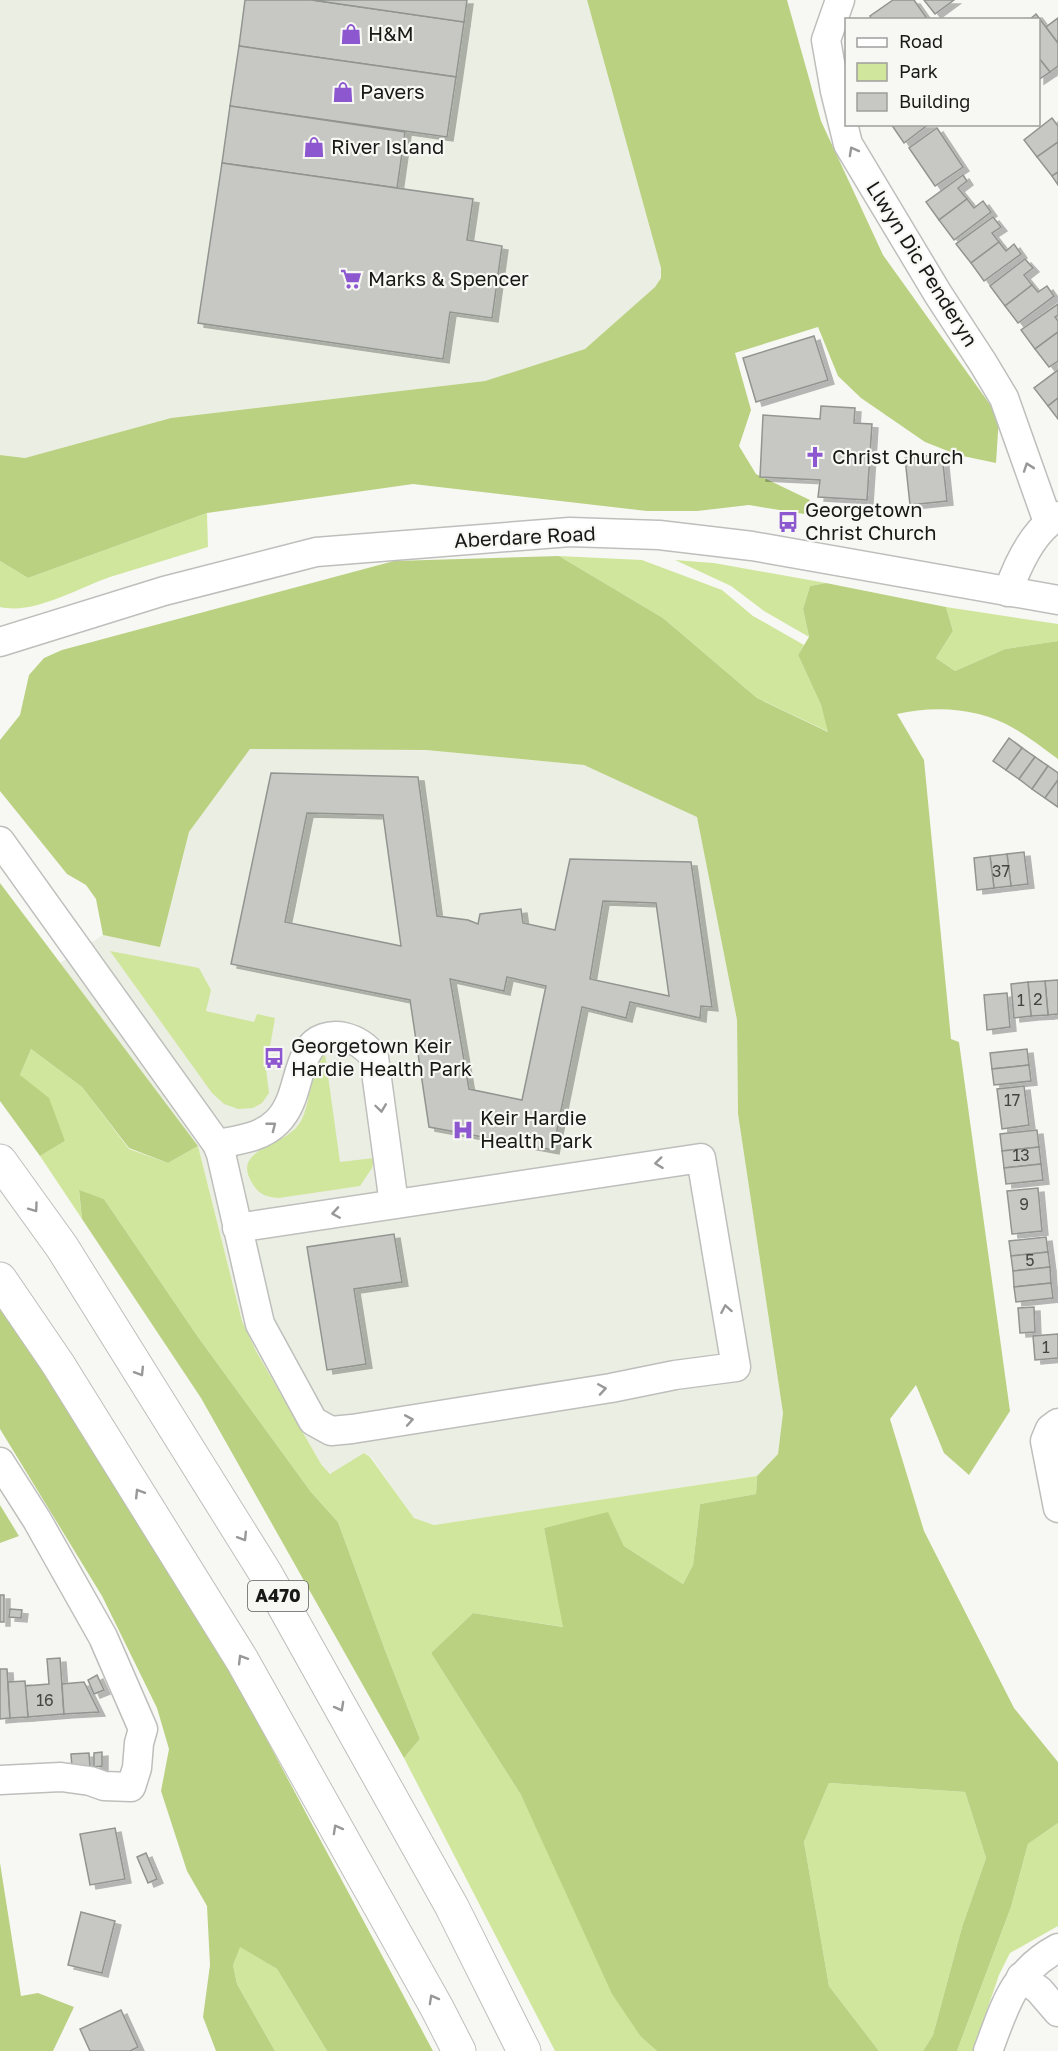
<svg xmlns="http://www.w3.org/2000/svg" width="1058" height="2051" font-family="'Golos Text',sans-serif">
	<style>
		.built { fill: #ebeee3 }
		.green { fill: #d1e69d }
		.forest { fill: #bbd182 }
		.building { fill: #c7c8c4; stroke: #929490; stroke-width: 1.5; fill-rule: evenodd; filter: url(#shadow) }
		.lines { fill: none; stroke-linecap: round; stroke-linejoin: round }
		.minor-casing { stroke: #bebfbc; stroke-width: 31 }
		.highway-casing { stroke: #bebfbc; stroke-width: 35 }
		.minor { stroke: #fff; stroke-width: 28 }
		.highway { stroke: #fff; stroke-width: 33 }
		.oneway { stroke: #979897 }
		.labels { text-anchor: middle; stroke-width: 4.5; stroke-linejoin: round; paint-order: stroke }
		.number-label { font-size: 16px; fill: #444542 }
		.shield { fill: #f7f8f4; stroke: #5b5c59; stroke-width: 1.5 }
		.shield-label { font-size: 18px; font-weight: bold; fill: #181917 }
		.poi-label { font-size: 20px; fill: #181917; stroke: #f7f8f4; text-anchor: start }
		.street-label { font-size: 20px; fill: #181917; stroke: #f7f8f4 }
	</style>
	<defs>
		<filter id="shadow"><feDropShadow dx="6" dy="4" stdDeviation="0" flood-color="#0004"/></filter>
	</defs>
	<rect width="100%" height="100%" fill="#f7f8f4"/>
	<g class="built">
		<polygon points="0,0 587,0 661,268 661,278 655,287 585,349 485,381 171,418 25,458 0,455"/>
		<polygon points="250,749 426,750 584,765 697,816 737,1020 738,1114 783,1413 778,1454 757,1476 434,1525 414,1518 371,1457 365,1453 331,1474 321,1464 256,1351 242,1321 198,1146 60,963 103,935 160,946 189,832"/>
	</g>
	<g class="green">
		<path d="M207,513l1,34c-33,10 -65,20 -98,30 -32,11 -76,38 -110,30v-46l28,17z"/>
		<polygon points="559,556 642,560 722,590 753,616 804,645 798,655 821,705 829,732 757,698 663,618"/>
		<polygon points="675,560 714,563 826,583 810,586 803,609 809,637 764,611 731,586"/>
		<polygon points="946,607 1058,624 1058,641 1005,649 955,671 936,658 953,631"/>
		<polygon points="110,951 199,968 211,990 206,1011 254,1022 257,1014 275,1018 266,1069 269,1093 262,1103 253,1108 238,1109 224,1104 212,1093"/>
		<polygon points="31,1049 82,1087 129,1149 168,1163 198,1146 242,1321 256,1351 321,1464 330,1474 364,1453 370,1457 414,1518 434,1525 757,1476 756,1494 700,1504 693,1565 683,1584 624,1546 608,1513 544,1528 564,1627 473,1613 431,1653 521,1795 641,2037 657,2051 555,2051 404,1758 420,1739 385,1650 338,1522 311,1492 198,1337 104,1199 79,1191 82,1219 40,1156 65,1141 20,1075"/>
		<path d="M325,1054l15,108 34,-4 -2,10 -12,18 -81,12c-14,-1 -20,-4 -27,-15 -22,-37 36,-34 50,-64 9,-18 8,-54 23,-65z"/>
		<polygon points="829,1783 965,1792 986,1858 962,1927 933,2035 923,2051 879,2051 829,1986 804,1842"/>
		<polygon points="1058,1823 1058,1926 1010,1953 999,1975 973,2051 957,2051 1011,1907 1028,1844"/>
		<polygon points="239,1946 277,1969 327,2051 275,2051 237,1984 233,1965"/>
	</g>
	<g class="forest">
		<polygon points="587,0 787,0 821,121 883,255 999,417 996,463 958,455 925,442 861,398 838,376 818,327 735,353 751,410 739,446 756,474 810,500 804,514 749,505 697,511 647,511 413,484 207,513 28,578 0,561 0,455 25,458 171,418 485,381 585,349 655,287 661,278 661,268"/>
		<path d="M559,556l104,62 94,80 71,34 -7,-27 -23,-50 11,-18 -6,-28 7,-23 16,-3 120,24 7,24 -17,27 19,13 50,-22 53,-8v118c-14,-10 -28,-21 -43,-30 -34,-21 -79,-24 -118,-15l27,46 27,279 8,3 51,369 -41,64 -25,-22 -28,-68 -26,34 34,112 90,177 44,54v61l-30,21 -17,63 -54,144h-34l10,-16 29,-108 24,-69 -21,-66 -136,-9 -25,59 25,144 50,65h-222l-16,-14 -29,-43 -91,-199 -90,-142 42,-40 90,14 -19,-99 64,-16 16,34 59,38 10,-19 7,-61 56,-10 1,-18 21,-22 5,-41 -45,-299 -1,-94 -40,-203 -113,-52 -158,-15 -176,-1 -61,83 -29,115 -57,-12 -7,-36 -10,-14 -19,-11 -67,-83v-51l20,-25 9,-40 15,-17 18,-8 332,-89z"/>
		<polygon points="0,883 198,1146 168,1163 129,1148 82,1087 31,1049 20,1075 49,1098 65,1141 40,1156 0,1101"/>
		<polygon points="79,1190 104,1199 198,1337 311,1492 338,1522 385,1650 420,1739 404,1758 201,1398 82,1219"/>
		<polygon points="0,1297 235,1680 433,2051 327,2051 277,1969 240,1947 233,1965 237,1984 275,2051 216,2051 203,2017 210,1965 207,1906 187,1871 161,1791 169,1749 157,1708 102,1596 0,1429"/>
		<polygon points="0,1505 19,1536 0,1543"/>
		<polygon points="0,1863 21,1996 38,1993 74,2007 53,2051 0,2051"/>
	</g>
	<g class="building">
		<polygon points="245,0 312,0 464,22 456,77 239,46"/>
		<polygon points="312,0 467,0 464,22"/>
		<polygon points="893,0 914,0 928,20 872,20 870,16"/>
		<polygon points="924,0 954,0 935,14"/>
		<polygon points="1036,14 1058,43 1058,66 1050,72 1038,57 1038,20 1029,20"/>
		<polygon points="1058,18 1058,43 1046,27"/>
		<polygon points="239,46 456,77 447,137 230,106"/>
		<polygon points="1038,57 1050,72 1038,80"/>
		<polygon points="230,106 405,132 397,188 222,163"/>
		<polygon points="1052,118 1058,126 1058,142 1037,157 1024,140"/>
		<polygon points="891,124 929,124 904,143"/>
		<polygon points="937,128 963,167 935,186 909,148"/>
		<polygon points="1058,142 1058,172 1052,176 1037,157"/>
		<polygon points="222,163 473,199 467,240 502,246 492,318 450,312 443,359 198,323"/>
		<polygon points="1058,172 1058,185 1052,176"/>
		<polygon points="963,175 967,181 958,188 967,199 939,220 926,202"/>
		<polygon points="967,199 974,208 983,201 991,212 954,240 939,220"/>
		<polygon points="993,217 1001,227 992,233 999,242 971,263 956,244"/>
		<polygon points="999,242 1006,251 1014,244 1021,254 984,281 971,263"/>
		<polygon points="1025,259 1033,268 1024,275 1032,285 1005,306 990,286"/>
		<polygon points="1032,285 1038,292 1047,286 1054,296 1018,323 1005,306"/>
		<polygon points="1058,304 1058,315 1055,317 1058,321 1058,332 1035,349 1021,330"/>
		<polygon points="1058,332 1058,361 1049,367 1035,349"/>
		<polygon points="814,336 828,380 756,402 743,358"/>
		<polygon points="1058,370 1058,398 1048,406 1034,388"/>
		<polygon points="1058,398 1058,419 1048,406"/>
		<polygon points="821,406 855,408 854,423 872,424 867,500 818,497 820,480 760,477 763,415 820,419"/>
		<polygon points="942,454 947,501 910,505 905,458"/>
		<polygon points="1009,738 1022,748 1006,770 993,761"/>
		<polygon points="1022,748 1035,757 1019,779 1006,770"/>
		<polygon points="1035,757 1048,766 1032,789 1019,779"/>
		<polygon points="1048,766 1058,773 1058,780 1045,798 1032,789"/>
		<path d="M271,773l147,4 19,139 31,4 10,4 2,-10 41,-5 2,14 32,7 15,-71 121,3 21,145 -11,-1 -1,12 -70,-16 -4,16 -44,-11 -29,143 -124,-23 -19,-127 -179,-36zM307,813l76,2 18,131 -116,-24zM603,901l53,2 13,93 -79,-17zM507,977l39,9 -24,114 -53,-11 -19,-110 54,12z"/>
		<polygon points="1058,780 1058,807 1045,798"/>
		<polygon points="1024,852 1028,884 1011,886 1007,854"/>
		<polygon points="1007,854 1011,886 994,888 990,856"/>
		<polygon points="990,856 994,888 977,890 974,858"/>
		<polygon points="1058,980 1058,1014 1048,1015 1045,981"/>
		<polygon points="1045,981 1048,1015 1031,1016 1028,982"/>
		<polygon points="1028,982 1031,1016 1014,1018 1011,984"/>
		<polygon points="1007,993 1010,1027 987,1030 984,995"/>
		<polygon points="1027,1049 1029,1065 992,1069 990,1053"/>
		<polygon points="1029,1065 1031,1081 994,1085 992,1069"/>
		<polygon points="1024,1086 1029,1125 1002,1129 997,1089"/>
		<polygon points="1037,1130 1039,1147 1002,1151 1000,1134"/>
		<polygon points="1039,1147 1041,1164 1004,1168 1002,1151"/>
		<polygon points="1041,1164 1043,1180 1006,1184 1004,1168"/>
		<polygon points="1038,1188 1042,1231 1012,1234 1007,1191"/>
		<polygon points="394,1234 402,1282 354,1289 366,1364 327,1370 307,1247"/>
		<polygon points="1046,1237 1048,1252 1011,1256 1009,1241"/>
		<polygon points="1048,1252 1050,1267 1013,1271 1011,1256"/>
		<polygon points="1050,1267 1051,1283 1014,1287 1013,1271"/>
		<polygon points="1051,1283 1053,1298 1016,1302 1014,1287"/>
		<polygon points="1034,1307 1035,1332 1020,1333 1018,1308"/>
		<polygon points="1058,1334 1058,1358 1035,1360 1033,1336"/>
		<rect x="0" y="1595" width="4" height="27"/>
		<polygon points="10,1609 22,1610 21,1618 9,1617"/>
		<polygon points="60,1658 64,1714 28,1717 25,1686 49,1684 47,1659"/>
		<polygon points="0,1669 7,1669 10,1718 0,1719"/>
		<polygon points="97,1675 104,1690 94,1694 88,1680"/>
		<polygon points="25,1681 28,1717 10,1718 8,1682"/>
		<polygon points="84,1682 99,1712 64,1714 62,1684"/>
		<polygon points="102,1752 102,1766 94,1767 94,1753"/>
		<polygon points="89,1753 90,1767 72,1768 71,1754"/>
		<polygon points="115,1828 125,1879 90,1885 80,1834"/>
		<polygon points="146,1853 157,1879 148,1883 137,1857"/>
		<polygon points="81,1912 115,1921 102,1973 68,1965"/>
		<polygon points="121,2010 138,2047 130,2051 90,2051 80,2029"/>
	</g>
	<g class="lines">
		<defs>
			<g id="minor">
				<polyline points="840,0 826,40 835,91 848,144 938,294 983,363 1004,398 1048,522"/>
				<path d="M1008,592c9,-26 25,-61 50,-76"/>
				<polyline points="0,642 164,591 316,552 570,532 659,535 752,546 1058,600"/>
				<polyline points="0,841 217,1144 221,1154 260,1324 313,1421 331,1431 352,1429 611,1388 675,1375 736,1367 701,1158 237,1228"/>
				<path d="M217,1144c21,-4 44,-6 60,-22 20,-20 18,-49 31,-71 7,-13 23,-17 36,-14 13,3 22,9 30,20l20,147"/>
				<polyline points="1058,1423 1050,1429 1045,1441 1058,1508"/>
				<polyline points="0,1462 37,1520 103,1637 143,1729 139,1743 137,1768 131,1787 104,1786 90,1781 61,1777 0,1780"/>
				<polyline points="1021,1977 1039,1990 1058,2012"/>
				<path d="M988,2051c17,-45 25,-79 70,-103"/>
			</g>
			<g id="highway">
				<polyline points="0,1161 62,1247 266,1574 452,1907 524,2051"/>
				<polyline points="0,1279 58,1364 242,1660 437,2008 459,2051"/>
			</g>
		</defs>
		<use href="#minor" class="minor-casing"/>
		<use href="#highway" class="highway-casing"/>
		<use href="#minor" class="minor"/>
		<use href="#highway" class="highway"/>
	</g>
	<defs><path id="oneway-chevron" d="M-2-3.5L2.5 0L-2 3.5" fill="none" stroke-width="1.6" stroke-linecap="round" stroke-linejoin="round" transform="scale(1.5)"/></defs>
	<g class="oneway">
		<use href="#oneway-chevron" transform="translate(853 151) rotate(-119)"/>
		<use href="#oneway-chevron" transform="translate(1028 467) rotate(-109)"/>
		<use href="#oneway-chevron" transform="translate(381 1108) rotate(82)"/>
		<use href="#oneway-chevron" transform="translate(272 1126) rotate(-38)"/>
		<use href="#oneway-chevron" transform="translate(659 1163) rotate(173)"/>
		<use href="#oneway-chevron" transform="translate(34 1208) rotate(54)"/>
		<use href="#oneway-chevron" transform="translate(336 1213) rotate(171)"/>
		<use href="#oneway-chevron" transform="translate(726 1309) rotate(-100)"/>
		<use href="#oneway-chevron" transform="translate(140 1372) rotate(58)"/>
		<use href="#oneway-chevron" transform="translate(602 1389) rotate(-9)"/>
		<use href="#oneway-chevron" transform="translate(409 1420) rotate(-10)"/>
		<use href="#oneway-chevron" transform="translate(139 1493) rotate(-122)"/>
		<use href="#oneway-chevron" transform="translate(243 1537) rotate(58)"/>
		<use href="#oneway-chevron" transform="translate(242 1659) rotate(-121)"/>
		<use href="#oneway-chevron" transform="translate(340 1707) rotate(61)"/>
		<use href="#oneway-chevron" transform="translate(337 1829) rotate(-119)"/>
		<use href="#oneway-chevron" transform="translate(433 1999) rotate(-119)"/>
	</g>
	<defs>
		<symbol id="shop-bare" viewBox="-9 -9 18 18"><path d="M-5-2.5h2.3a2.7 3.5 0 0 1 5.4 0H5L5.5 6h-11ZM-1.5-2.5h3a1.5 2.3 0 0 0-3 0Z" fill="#8d57cf" stroke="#f7f8f4" stroke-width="2.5" paint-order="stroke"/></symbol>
		<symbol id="supermarket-bare" viewBox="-9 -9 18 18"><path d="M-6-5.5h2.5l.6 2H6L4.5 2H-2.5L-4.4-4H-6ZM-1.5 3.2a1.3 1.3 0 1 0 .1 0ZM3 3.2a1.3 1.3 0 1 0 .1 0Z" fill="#8d57cf" stroke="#f7f8f4" stroke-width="2.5" paint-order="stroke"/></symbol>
		<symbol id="church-bare" viewBox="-9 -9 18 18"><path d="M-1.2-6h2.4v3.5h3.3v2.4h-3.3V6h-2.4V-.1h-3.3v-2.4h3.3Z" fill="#8d57cf" stroke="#f7f8f4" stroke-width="2.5" paint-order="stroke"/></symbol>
		<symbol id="bus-bare" viewBox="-9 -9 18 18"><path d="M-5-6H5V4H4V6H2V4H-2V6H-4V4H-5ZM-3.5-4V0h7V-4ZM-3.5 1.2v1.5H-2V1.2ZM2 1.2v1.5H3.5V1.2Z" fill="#8d57cf" stroke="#f7f8f4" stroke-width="2.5" paint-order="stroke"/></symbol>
		<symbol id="hospital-bare" viewBox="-9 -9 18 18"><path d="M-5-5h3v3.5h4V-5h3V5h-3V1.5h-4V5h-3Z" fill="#8d57cf" stroke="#f7f8f4" stroke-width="2.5" paint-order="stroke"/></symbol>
	</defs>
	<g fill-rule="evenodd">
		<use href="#shop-bare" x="336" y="19" width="30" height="30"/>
		<use href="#shop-bare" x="328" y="77" width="30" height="30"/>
		<use href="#shop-bare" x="299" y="132" width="30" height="30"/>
		<use href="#supermarket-bare" x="336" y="264" width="30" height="30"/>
		<use href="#church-bare" x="800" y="442" width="30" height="30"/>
		<use href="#bus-bare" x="773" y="507" width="30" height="30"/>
		<use href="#bus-bare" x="259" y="1043" width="30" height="30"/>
		<use href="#hospital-bare" x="448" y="1115" width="30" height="30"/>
	</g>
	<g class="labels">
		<g class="number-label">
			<text x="1001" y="877">37</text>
			<text x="1038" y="1005">2</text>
			<text x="1021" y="1006">1</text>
			<text x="1012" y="1106">17</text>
			<text x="1021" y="1161">13</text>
			<text x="1024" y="1210">9</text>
			<text x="1030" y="1266">5</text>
			<text x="1046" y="1353">1</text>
			<text x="45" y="1706">16</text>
		</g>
		<rect class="shield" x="248" y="1581" width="60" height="30" rx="4.5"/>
		<g class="shield-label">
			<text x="278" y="1602">A470</text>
		</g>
		<g class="poi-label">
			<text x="368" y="41">H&amp;M</text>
			<text x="360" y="99">Pavers</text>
			<text x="331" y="154">River Island</text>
			<text x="368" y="286">Marks &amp; Spencer</text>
			<text x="832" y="464">Christ Church</text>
			<text x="805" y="517">Georgetown<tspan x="805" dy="23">Christ Church</tspan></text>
			<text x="291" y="1053">Georgetown Keir<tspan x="291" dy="23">Hardie Health Park</tspan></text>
			<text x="480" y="1125">Keir Hardie<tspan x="480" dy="23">Health Park</tspan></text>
		</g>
		<g class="street-label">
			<text transform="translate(922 264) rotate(58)" y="7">Llwyn Dic Penderyn</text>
			<text transform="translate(525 537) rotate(-3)" y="7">Aberdare Road</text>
		</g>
	</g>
	<rect x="845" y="18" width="195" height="108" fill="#f7f8f4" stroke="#9e9f9c" stroke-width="1.5"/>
	<rect x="857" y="38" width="30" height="9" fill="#ffffff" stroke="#9e9f9c" stroke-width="1.5"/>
	<text x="899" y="48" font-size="18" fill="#181917">Road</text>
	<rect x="857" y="63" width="30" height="18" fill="#d1e69d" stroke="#9e9f9c" stroke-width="1.5"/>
	<text x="899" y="78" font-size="18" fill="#181917">Park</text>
	<rect x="857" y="93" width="30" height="18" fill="#c7c8c4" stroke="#9e9f9c" stroke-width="1.5"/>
	<text x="899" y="108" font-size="18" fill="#181917">Building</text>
</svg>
